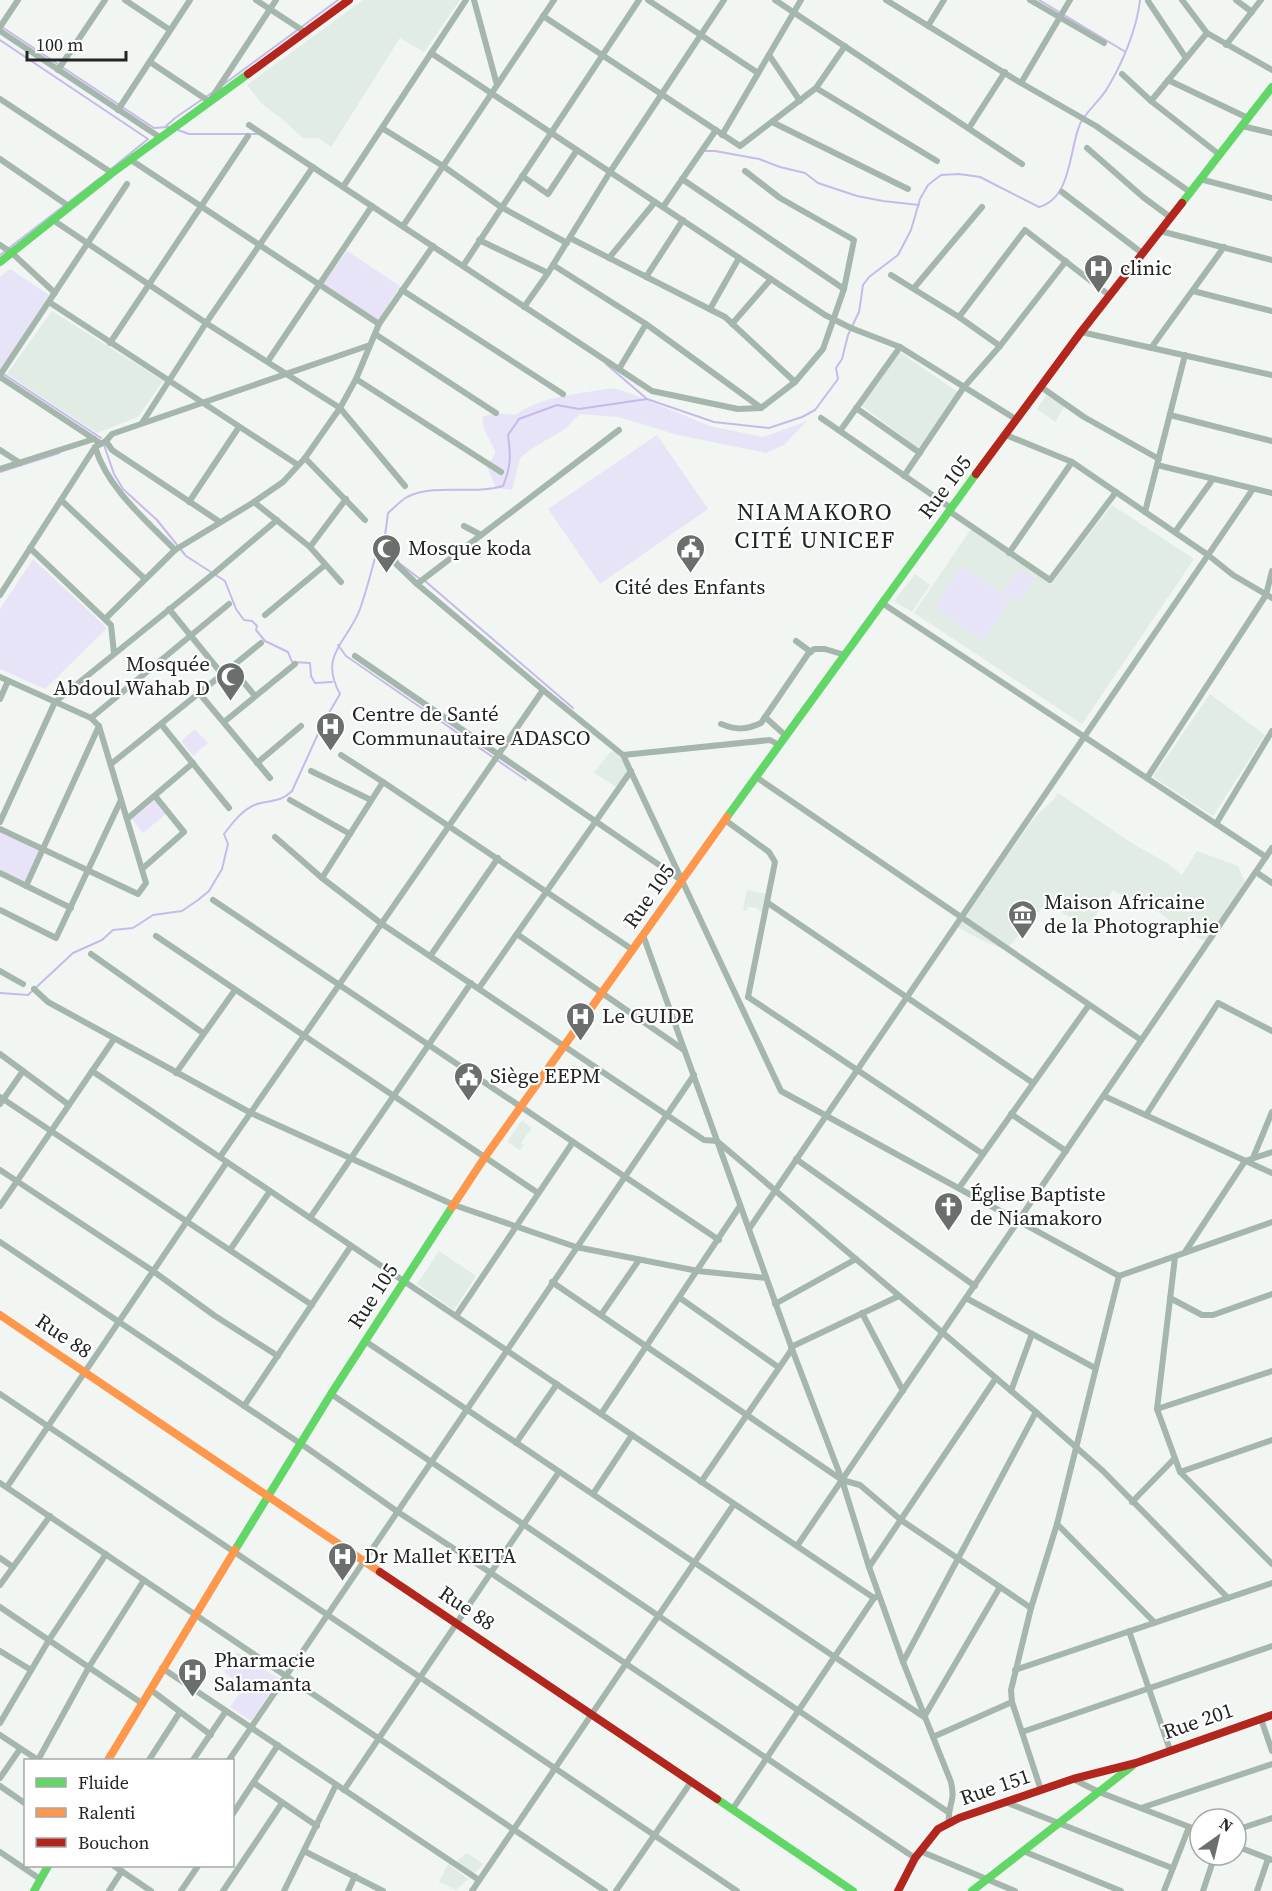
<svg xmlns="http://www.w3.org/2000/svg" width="1272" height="1891" font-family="'Source Serif 4',serif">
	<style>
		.built { fill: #e1ece5 }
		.green { fill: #e7e4f7 }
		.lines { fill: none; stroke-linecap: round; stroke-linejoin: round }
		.stream { stroke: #c6baeb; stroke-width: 2 }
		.street { stroke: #a5b6ac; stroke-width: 6 }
		.fast { stroke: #63d668; stroke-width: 8 }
		.slow { stroke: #ff974d; stroke-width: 8 }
		.jam { stroke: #b3261e; stroke-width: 8 }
		.labels { text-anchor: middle; stroke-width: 4.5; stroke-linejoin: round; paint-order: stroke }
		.poi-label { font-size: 21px; fill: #222523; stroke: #fff; text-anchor: start }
		.street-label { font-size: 21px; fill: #222523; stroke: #fff }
		.quarter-label { font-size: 24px; letter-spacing: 1.5px; fill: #222523; stroke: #fff }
	</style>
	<rect width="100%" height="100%" fill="#f1f6f3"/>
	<g class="built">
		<polygon points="363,0 460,0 424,52 400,38 331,147 318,138 303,138 283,120 262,104 247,85"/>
		<polygon points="52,311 163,381 138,417 97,433 7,374"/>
		<polygon points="897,350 959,393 918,448 861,405"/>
		<polygon points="1046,395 1065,406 1055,422 1037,409"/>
		<polygon points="1112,505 1194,559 1082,724 914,613 971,529 1051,584"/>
		<polygon points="915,574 930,585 912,612 894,601"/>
		<polygon points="1210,694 1265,735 1213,816 1153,777"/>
		<polygon points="615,751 629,770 618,788 594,773 610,752"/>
		<polygon points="1058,793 1133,844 1167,863 1182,875 1197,851 1238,866 1245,882 1206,942 1176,925 1151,907 1141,907 1113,890 1086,929 1047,902 1006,950 981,940 957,927 1035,817 1054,799"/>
		<polygon points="747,890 767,894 762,913 757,908 748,907 746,911 743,910"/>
		<polygon points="522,1120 532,1128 521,1143 524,1145 520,1150 507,1142"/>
		<polygon points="439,1251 476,1276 454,1310 417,1284"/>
		<polygon points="467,1853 483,1864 473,1875 456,1862"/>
		<polygon points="448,1864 468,1879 456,1890 439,1882"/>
	</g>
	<g class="green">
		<polygon points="347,251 400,286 378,321 323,284"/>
		<polygon points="10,269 49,295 0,369 0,277"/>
		<path d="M613,388l19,6 78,32 53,11 44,-16 -23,24 -18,8 -88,-18 -60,-18 -38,-3 -16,16 -30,17 -14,11 -8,32 -16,-2 -9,-21 8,-13v-3l-11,-22 -2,-12 13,-4 20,2c29,-20 64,-21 98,-27z"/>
		<polygon points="657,435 708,509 600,584 548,509"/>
		<polygon points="33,559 107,628 45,689 0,669 0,609"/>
		<polygon points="962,566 1011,600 983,641 934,607"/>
		<polygon points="1020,569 1035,578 1019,602 1003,592"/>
		<polygon points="195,729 208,743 193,756 181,741"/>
		<polygon points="155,800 166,814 143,833 132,819"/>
		<polygon points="0,832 40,851 24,883 0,871"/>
		<polygon points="237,1652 279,1679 251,1721 230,1707 244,1687 224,1672"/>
	</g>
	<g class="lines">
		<g class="stream">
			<polyline points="1039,0 1124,51"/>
			<polyline points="2,27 154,128 170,127"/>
			<polyline points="0,40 148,139 111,169"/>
			<polyline points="224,84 338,0"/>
			<polyline points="166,126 175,118 213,92"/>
			<polyline points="178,130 189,134 258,134"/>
			<polyline points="703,151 715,151 759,159 780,167 805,173 818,183 857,196 883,201 919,205"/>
			<polyline points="0,255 100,178"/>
			<polyline points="606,364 647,399"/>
			<polyline points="2,373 101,438"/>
			<polyline points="104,445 114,474 123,489 157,520 186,556 225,581 236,609 244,620 252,621 257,626 256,630 265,641 288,652 292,662 310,663 311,676 315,683 332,682"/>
			<polyline points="0,472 59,453"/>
			<polyline points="385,536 399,563 420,579"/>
			<polyline points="425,581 573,708"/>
			<polyline points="338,645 346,656 526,780"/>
			<path d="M0,993l28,2 45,-42 29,-13 11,-10 20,-2 20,-13 29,-4 16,-11 11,-9 13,-22 6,-25 -4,-10c9,-12 21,-28 37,-31 13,-3 21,-2 31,-12l31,-68 17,-29c-22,-40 8,-52 20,-85 8,-22 13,-46 20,-68l5,-5 3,-23c6,-5 12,-12 19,-16 29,-14 65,-2 96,-11 8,-20 8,-29 5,-51l11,-16 38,-14 22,4 68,-10 67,23 55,6 33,-11 13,-7 23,-31 -2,-11 6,-9 6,-24 11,-23 4,-27 6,-8 29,-22 13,-25 9,-31 8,-14 13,-10 18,-1 21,3 59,30c33,-9 30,-58 41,-83 7,-14 21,-24 28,-37 15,-25 29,-59 32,-87"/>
		</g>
		<g class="street">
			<polyline points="125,0 170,30"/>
			<polyline points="256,0 305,32"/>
			<polyline points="474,0 497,85"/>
			<polyline points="648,0 758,73"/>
			<polyline points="775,0 1022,164"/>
			<polyline points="886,0 1021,83 1096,126 1190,192"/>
			<polyline points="1030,0 1104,43"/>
			<polyline points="1182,0 1207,33 1272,70"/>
			<polyline points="1236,0 1252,12"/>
			<polyline points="1148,1 1186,58"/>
			<polyline points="543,16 740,146 816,88 845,46"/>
			<polyline points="928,26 944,0"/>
			<polyline points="0,27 18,0"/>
			<polyline points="0,31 161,138"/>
			<polyline points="1226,45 1261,0"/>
			<polyline points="431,53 825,315 851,328 900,347 1017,420"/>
			<polyline points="769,55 800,101"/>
			<polyline points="150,62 210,102"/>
			<polyline points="58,70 105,0"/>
			<polyline points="1122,74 1151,101 1220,155"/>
			<polyline points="1168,80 1248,118"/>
			<polyline points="1021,83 1070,0"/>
			<polyline points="816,88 937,161"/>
			<polyline points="0,99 112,173"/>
			<polyline points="211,99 276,0"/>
			<polyline points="1151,101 1207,33"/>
			<polyline points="118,110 190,0"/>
			<polyline points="772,122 908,189"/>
			<polyline points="249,125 652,391 738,409 761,408 795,382 823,349 844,289 854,240 780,198 745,171"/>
			<polyline points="1242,126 1272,133"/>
			<polyline points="382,128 443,166 501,207 567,243"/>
			<polyline points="969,128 1005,72"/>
			<polyline points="722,135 801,0"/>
			<polyline points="1087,148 1143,197 1170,217"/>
			<polyline points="0,159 70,207"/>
			<polyline points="131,160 379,324"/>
			<polyline points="522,176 548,194 577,150"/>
			<polyline points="682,179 844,289"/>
			<polyline points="1200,179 1272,198"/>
			<polyline points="343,187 466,0"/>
			<polyline points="1062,192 1142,253"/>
			<polyline points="663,207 716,130"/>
			<polyline points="53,220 206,323 340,408 405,486"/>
			<polyline points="403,226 554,0"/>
			<polyline points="1160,231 1272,260"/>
			<polyline points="570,238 725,317 795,382"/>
			<polyline points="479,240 548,273"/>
			<polyline points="0,245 12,253 55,293"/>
			<polyline points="609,258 655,202"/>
			<polyline points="553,265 646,324 760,407"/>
			<polyline points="463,266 639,0"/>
			<polyline points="891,275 959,317 1025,230 1109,295"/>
			<polyline points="646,277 683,220"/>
			<polyline points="914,288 982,207"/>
			<polyline points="402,290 563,394"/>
			<polyline points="1193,291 1272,311"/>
			<polyline points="49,302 298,465"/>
			<polyline points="524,307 548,273 610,172 724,0"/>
			<polyline points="710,309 739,258"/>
			<polyline points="959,317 1000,346"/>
			<polyline points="732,324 771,279"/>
			<polyline points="1081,332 1272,375"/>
			<polyline points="375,334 496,413"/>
			<polyline points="110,343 248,136"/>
			<polyline points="1151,348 1224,247"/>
			<polyline points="268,361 372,206"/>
			<polyline points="619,369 646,324"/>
			<polyline points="0,375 127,184"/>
			<polyline points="0,377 100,443"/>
			<polyline points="356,379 501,472"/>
			<polyline points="1041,387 1084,417 1159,459"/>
			<polyline points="856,408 920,453"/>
			<polyline points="1170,415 1272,441"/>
			<polyline points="821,418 951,508"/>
			<polyline points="142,423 206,323 313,167"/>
			<polyline points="840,431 900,347"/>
			<polyline points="1006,435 1072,462 1208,555 1233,575 1272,598"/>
			<polyline points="106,441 112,450 220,522"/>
			<path d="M95,447c13,42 50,72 80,103"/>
			<polyline points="0,450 20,463"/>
			<polyline points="305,458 365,520"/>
			<polyline points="1157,465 1272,493"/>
			<polyline points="0,469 94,439"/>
			<polyline points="904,476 964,387 1000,346 1066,261"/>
			<polyline points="61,500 145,579"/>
			<polyline points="189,502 239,427"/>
			<polyline points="254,502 310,547"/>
			<polyline points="949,511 1050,580 1116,492"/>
			<polyline points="1145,512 1185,355"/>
			<polyline points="464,526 481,535"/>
			<polyline points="1175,532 1213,479"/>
			<polyline points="30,548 111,625 114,653"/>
			<polyline points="384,549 393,561 417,584 543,690 623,755 781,1091 1119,1276 1272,1222"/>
			<polyline points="1009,553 1072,462"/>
			<polyline points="341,582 310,547 346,499"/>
			<polyline points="417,584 619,430"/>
			<polyline points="0,595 95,447 106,441 112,434 370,345"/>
			<polyline points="882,603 1266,857"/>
			<polyline points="169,609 222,674"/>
			<polyline points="265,615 325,565"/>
			<polyline points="105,619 175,550 254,502 283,482 305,458 340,408 356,379 379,324 433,246"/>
			<polyline points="796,641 811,652"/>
			<polyline points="355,656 681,880"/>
			<polyline points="231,667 255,696"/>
			<polyline points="0,677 91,718 99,726 146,883 138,894 0,829"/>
			<polyline points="199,693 270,778"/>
			<polyline points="0,699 8,681"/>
			<polyline points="765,717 786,736"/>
			<polyline points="91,718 229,604"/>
			<polyline points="224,722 295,664"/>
			<polyline points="161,724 229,808"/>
			<path d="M721,724c15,6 25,6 40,-1l47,-69 6,-5h11l20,6"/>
			<polyline points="341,755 383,782 633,950"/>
			<polyline points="623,755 770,740 779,745"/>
			<polyline points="257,763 301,726"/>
			<polyline points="111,764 261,643"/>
			<polyline points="311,771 371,800"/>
			<polyline points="756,777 1141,1040"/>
			<polyline points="1147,778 1266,595 1272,571"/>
			<polyline points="290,800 350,834"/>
			<polyline points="127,819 193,763"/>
			<polyline points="725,820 769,852 775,862 748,997"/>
			<polyline points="0,822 55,702 218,570 277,520"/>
			<polyline points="1216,824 1272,731"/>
			<polyline points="275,837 322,878 382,924 704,1140 717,1141 1036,1412 1103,1471 1228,1598"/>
			<polyline points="142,869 184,832 155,796"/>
			<polyline points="1256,872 1272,883"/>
			<polyline points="0,873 71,908"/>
			<polyline points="322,878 383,782"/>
			<polyline points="26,886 99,726"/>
			<polyline points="213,900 719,1240"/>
			<polyline points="768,903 1033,1083"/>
			<polyline points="0,910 56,938 121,800"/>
			<polyline points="517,934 684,1050"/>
			<path d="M643,935l149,414 50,131 27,87 34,95 48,120c5,21 -4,23 -2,41"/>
			<polyline points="156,936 538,1193"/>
			<polyline points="91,954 203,1033"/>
			<polyline points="431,955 498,858"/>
			<polyline points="0,971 23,984"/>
			<polyline points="479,988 631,771"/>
			<polyline points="34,989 48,1002 251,1113 454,1205 576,1247 698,1271 766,1278"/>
			<polyline points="748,997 983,1154"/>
			<polyline points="0,1054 69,1105"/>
			<polyline points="92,1071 874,1598"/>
			<polyline points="176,1073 235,990"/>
			<polyline points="1104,1096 1272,1173"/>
			<polyline points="0,1097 312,1305"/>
			<polyline points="0,1104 23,1071"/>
			<polyline points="1011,1114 1066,1151"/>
			<polyline points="1146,1115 1218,1003 1272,1031"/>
			<polyline points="220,1157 543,690"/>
			<polyline points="1253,1158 1272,1112"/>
			<polyline points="796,1159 975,1286"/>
			<polyline points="0,1170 153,1271 215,1316 278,1356"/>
			<polyline points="959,1188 1089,1005"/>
			<polyline points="0,1206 114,1039"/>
			<polyline points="310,1218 471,983"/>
			<polyline points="749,1229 1253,489"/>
			<polyline points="0,1242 307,1448 398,1512 491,1573 915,1858"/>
			<polyline points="230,1250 270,1191"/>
			<polyline points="1185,1252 1245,1161 1272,1152"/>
			<polyline points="1175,1257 1157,1409 1180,1472 1272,1564"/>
			<polyline points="552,1282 842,1480 860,1485 901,1520 1031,1608"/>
			<polyline points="680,1298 778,1367"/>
			<polyline points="966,1298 1095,1368"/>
			<polyline points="1170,1298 1202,1315 1213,1315 1272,1294"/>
			<polyline points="775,1304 856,1259"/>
			<polyline points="862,1313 903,1391"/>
			<polyline points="601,1315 639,1260"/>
			<polyline points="456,1316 573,1142"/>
			<polyline points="365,1341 924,1717 1000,1587"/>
			<polyline points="791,1347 899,1296"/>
			<polyline points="1011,1391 1032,1334"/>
			<polyline points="0,1394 737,1891"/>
			<polyline points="331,1394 948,1812"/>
			<polyline points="244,1406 351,1246"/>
			<polyline points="1157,1409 1272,1371"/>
			<polyline points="601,1414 740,1206"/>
			<polyline points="516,1443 557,1384"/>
			<polyline points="1180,1472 1272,1440"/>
			<polyline points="701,1482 792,1349"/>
			<polyline points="0,1483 605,1891"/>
			<polyline points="7,1487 227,1162"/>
			<polyline points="593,1494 632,1435"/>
			<polyline points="1132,1502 1174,1459"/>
			<polyline points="1057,1524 1154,1622"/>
			<polyline points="797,1546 1272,848"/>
			<polyline points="0,1558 13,1567"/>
			<polyline points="869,1567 996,1378"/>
			<polyline points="0,1585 50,1516"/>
			<polyline points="0,1607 143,1704"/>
			<polyline points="1129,1631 1170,1750"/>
			<polyline points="0,1651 31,1670"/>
			<polyline points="903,1662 1036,1412"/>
			<polyline points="162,1668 479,1880"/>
			<polyline points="1015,1670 1272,1583"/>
			<polyline points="151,1690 211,1735"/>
			<polyline points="1261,1719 1272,1751"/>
			<polyline points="0,1723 49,1640 106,1554"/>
			<polyline points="1022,1732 1272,1646"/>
			<polyline points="0,1735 38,1760"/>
			<polyline points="933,1737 1012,1702"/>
			<polyline points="38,1760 89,1667 144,1580"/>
			<polyline points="149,1760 180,1712"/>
			<polyline points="193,1760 226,1711"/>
			<polyline points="229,1760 694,1075"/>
			<polyline points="0,1778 20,1749"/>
			<polyline points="1073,1779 1099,1792 1200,1831"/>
			<polyline points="254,1783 317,1826"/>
			<polyline points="0,1786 26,1804"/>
			<polyline points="344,1790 559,1472"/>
			<polyline points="1041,1790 1012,1702 1011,1690 1031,1608 1057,1524 1119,1276"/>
			<polyline points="1005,1802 1172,1868"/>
			<polyline points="1141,1808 1272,1764"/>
			<polyline points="732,1810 874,1598 876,1597"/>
			<polyline points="232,1815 278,1745"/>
			<polyline points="1236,1830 1272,1818"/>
			<polyline points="1236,1846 1272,1860"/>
			<polyline points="304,1851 383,1891"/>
			<polyline points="920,1851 1015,1891"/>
			<polyline points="1023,1851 1121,1891"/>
			<polyline points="0,1852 40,1879"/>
			<polyline points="114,1866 151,1891"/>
			<polyline points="109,1891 122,1871"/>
			<polyline points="181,1891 198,1866"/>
			<polyline points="223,1891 282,1803"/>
			<polyline points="284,1891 336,1785"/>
			<polyline points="348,1891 355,1876"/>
			<polyline points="472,1891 734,1504"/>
			<polyline points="616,1891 691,1782"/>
			<polyline points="1164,1891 1189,1827"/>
			<polyline points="1203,1891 1215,1855"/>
			<polyline points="1257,1891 1268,1859"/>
		</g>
		<g class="fast">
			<polyline points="1182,203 1272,87"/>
			<polyline points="0,262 112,173 248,74"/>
			<polyline points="727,817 976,474"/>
			<polyline points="235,1550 331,1394 452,1207"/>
			<polyline points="717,1799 853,1891"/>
			<polyline points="34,1891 48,1866"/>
			<polyline points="972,1891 1132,1766"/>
		</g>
		<g class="slow">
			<polyline points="452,1207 485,1157 727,817"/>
			<polyline points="0,1315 380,1572"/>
			<polyline points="108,1760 235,1550"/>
		</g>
		<g class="jam">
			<polyline points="248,74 349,0"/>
			<polyline points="976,474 1081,332 1182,203"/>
			<polyline points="380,1572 717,1799"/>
			<polyline points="898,1891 915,1858 938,1829 959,1818 1073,1779 1136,1763 1272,1715"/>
		</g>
	</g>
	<defs>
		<symbol id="hospital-pin" viewBox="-11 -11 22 30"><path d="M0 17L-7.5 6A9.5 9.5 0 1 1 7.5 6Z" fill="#6a6e6c" stroke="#fff"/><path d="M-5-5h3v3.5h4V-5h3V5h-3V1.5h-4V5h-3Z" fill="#fff"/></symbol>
		<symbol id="mosque-pin" viewBox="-11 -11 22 30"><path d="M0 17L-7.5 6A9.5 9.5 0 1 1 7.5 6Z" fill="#6a6e6c" stroke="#fff"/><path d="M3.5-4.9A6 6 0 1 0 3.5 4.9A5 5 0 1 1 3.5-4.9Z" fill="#fff"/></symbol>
		<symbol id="civic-pin" viewBox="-11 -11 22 30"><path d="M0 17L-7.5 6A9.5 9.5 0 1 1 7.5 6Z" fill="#6a6e6c" stroke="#fff"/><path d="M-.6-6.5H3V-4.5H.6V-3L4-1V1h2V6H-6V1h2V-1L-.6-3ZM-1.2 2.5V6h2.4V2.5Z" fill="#fff"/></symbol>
		<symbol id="museum-pin" viewBox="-11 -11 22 30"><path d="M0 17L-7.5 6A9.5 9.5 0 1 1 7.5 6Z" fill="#6a6e6c" stroke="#fff"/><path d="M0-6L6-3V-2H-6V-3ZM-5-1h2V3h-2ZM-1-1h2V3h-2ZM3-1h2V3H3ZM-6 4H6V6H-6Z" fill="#fff"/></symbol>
		<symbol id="church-pin" viewBox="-11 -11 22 30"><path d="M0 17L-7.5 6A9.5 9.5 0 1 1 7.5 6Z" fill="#6a6e6c" stroke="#fff"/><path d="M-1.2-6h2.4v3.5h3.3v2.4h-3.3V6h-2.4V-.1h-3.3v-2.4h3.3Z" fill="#fff"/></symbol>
	</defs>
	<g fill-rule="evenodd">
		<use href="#hospital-pin" x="1082" y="252" width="33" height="45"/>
		<use href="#mosque-pin" x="370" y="532" width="33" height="45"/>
		<use href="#civic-pin" x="674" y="532" width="33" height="45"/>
		<use href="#mosque-pin" x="214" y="660" width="33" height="45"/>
		<use href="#hospital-pin" x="314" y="710" width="33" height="45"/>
		<use href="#museum-pin" x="1006" y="898" width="33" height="45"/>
		<use href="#hospital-pin" x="564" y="1000" width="33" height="45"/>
		<use href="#civic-pin" x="452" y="1060" width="33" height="45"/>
		<use href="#church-pin" x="932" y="1190" width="33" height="45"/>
		<use href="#hospital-pin" x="326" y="1540" width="33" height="45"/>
		<use href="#hospital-pin" x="176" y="1656" width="33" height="45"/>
	</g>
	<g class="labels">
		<g class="poi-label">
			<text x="1120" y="275">clinic</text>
			<text x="408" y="555">Mosque koda</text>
			<text x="690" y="594" text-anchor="middle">Cité des Enfants</text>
			<text x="210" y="671" text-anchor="end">Mosquée<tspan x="210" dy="24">Abdoul Wahab D</tspan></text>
			<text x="352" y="721">Centre de Santé<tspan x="352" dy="24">Communautaire ADASCO</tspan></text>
			<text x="1044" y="909">Maison Africaine<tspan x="1044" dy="24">de la Photographie</tspan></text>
			<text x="602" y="1023">Le GUIDE</text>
			<text x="490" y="1083">Siège EEPM</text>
			<text x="970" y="1201">Église Baptiste<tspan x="970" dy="24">de Niamakoro</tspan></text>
			<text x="364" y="1563">Dr Mallet KEITA</text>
			<text x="214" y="1667">Pharmacie<tspan x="214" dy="24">Salamanta</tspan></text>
		</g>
		<g class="street-label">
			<text transform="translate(945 487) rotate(-53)" y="7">Rue 105</text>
			<text transform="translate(649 896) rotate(-55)" y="7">Rue 105</text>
			<text transform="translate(373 1296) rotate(-57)" y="7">Rue 105</text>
			<text transform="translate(64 1336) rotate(34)" y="7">Rue 88</text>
			<text transform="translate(467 1608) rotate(34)" y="7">Rue 88</text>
			<text transform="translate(1198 1721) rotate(-19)" y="7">Rue 201</text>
			<text transform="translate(995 1787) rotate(-19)" y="7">Rue 151</text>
		</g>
		<g class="quarter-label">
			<text x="815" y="520">NIAMAKORO<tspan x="815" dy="28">CITÉ UNICEF</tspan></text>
		</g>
	</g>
	<rect x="24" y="1759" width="210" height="108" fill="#ffffff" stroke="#a7a8a7" stroke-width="1.5"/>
	<rect x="36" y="1778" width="30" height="9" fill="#63d668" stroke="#a7a8a7" stroke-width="1.5"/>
	<text x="78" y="1789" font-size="18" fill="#222523">Fluide</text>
	<rect x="36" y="1808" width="30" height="9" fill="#ff974d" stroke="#a7a8a7" stroke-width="1.5"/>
	<text x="78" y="1819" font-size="18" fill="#222523">Ralenti</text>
	<rect x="36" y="1838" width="30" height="9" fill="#b3261e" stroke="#a7a8a7" stroke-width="1.5"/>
	<text x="78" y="1849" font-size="18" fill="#222523">Bouchon</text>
	<g transform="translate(1218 1837) rotate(34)"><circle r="28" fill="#ffffff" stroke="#a7a8a7" stroke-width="1.5"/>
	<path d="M0-4.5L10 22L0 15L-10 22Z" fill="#6a6e6c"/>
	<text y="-9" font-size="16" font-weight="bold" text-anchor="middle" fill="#222523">N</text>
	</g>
	<path d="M27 51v9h99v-9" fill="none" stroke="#222523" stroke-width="3"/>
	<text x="36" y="51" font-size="18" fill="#222523" stroke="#ffffff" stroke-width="4.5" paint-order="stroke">100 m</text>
</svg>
